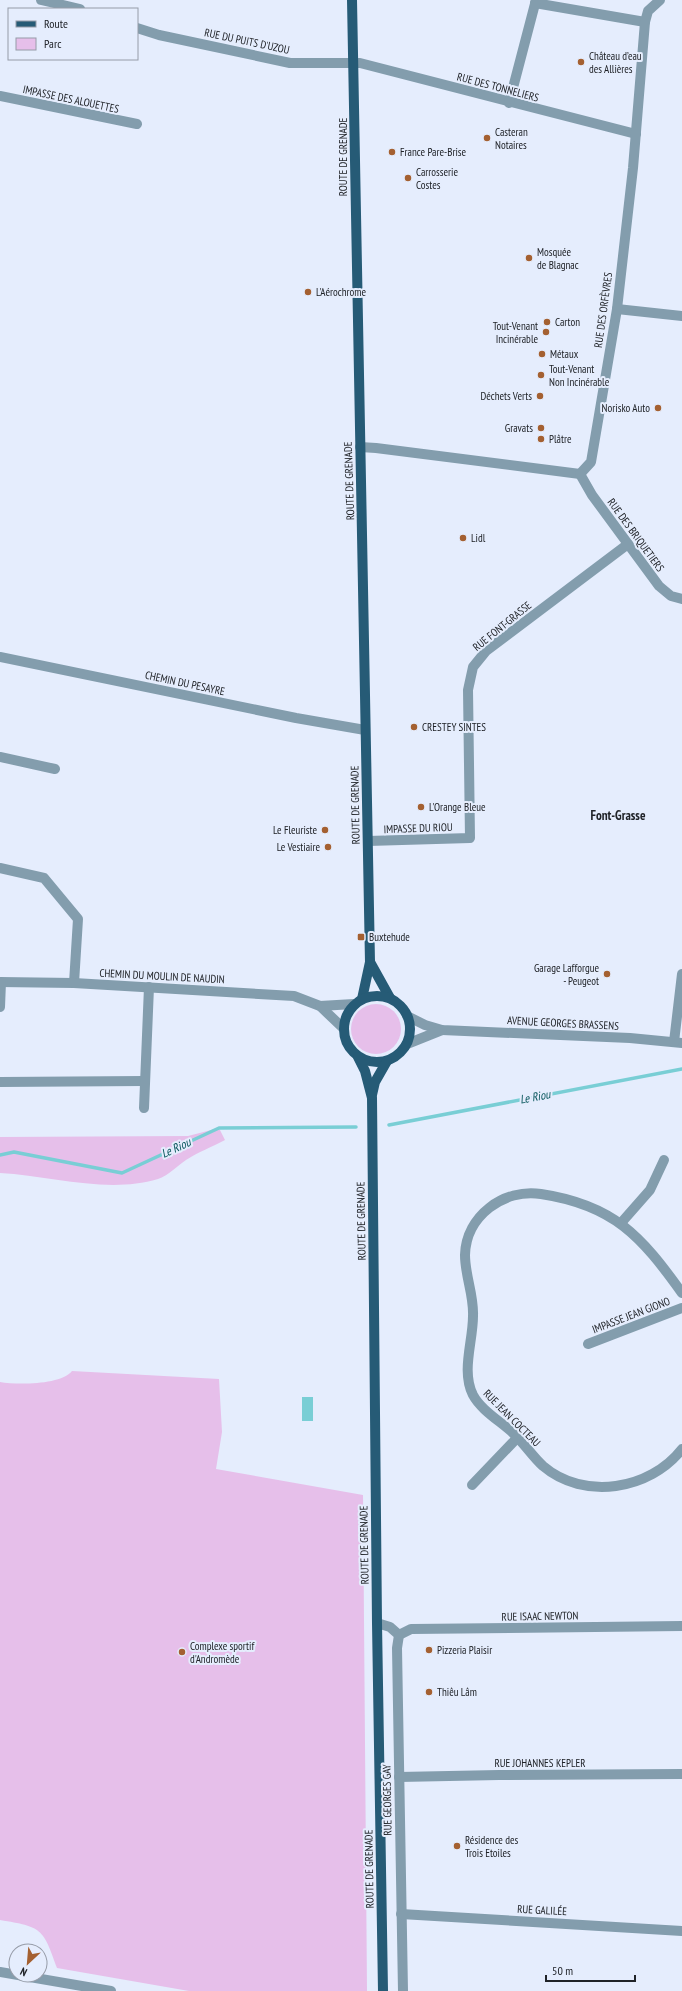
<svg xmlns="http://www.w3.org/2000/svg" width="682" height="1991" font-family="'PT Sans Narrow',sans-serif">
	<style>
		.green { fill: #e6bfea }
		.water { fill: #79ced5 }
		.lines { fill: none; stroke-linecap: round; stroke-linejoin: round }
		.stream { stroke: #79ced5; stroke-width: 3.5 }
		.minor { stroke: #839dad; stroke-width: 10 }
		.major { stroke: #265b76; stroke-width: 10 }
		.poi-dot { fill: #a46031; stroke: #e5edfd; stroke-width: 1.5 }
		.labels { text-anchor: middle; stroke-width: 4; stroke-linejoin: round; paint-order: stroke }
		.street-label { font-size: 11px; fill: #202328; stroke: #e5edfd }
		.poi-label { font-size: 11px; fill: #202328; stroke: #e5edfd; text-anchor: start }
		.water-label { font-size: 12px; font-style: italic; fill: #07555b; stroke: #e5edfd }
		.quarter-label { font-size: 13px; font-weight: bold; fill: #202328; stroke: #e5edfd }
	</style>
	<rect width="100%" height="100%" fill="#e5edfd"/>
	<g class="green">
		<circle cx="376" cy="1029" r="25"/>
		<path d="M219,1128l6,12c-13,7 -27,12 -39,20 -8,5 -18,16 -28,19 -50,15 -106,-3 -158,-6v-36l188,-1z"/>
		<path d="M72,1371l147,8 3,53 -6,37 147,26 4,496h-178l-132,-23c-14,-40 -15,-41 -57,-48v-538c17,3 61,3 72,-11z"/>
	</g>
	<rect class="water" x="302" y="1397" width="11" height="24"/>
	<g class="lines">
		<g class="stream">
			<polyline points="389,1125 682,1069"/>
			<polyline points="0,1155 14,1152 122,1173 219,1128 356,1127"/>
		</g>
		<g class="minor">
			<polyline points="41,0 80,9"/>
			<polyline points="535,3 645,22"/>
			<polyline points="137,28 159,35 290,63 360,63 636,134"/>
			<polyline points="0,96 137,124"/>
			<polyline points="509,103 536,0"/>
			<polyline points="617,309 682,316"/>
			<polyline points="360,447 376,448 580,474"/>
			<polyline points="580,474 591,462 617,309 633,168 645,22 648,11 660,0"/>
			<polyline points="580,474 592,495 659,586 671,596 682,599"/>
			<polyline points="0,657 296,718 365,730"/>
			<polyline points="0,757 55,769"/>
			<polyline points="368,841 470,838 468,690 473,667 486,651 628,544"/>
			<polyline points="0,868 44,878 78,919 74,983"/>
			<polyline points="0,982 74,983 294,996 320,1006 343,1028"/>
			<polyline points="320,1006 354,1004"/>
			<polyline points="0,1007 1,982"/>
			<polyline points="407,1016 425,1025 442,1030 630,1038 682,1043"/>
			<polyline points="674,1042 682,974"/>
			<polyline points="407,1044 442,1030"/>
			<polyline points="0,1082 144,1081"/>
			<polyline points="144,1108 149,987"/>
			<polyline points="621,1223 650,1190 664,1160"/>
			<path d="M682,1293c-41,-57 -68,-88 -141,-99 -37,-6 -75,22 -76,61 0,21 9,40 8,61 0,26 -12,55 0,79 8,15 27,26 40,38 11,10 19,23 30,33 41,35 107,24 139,-17"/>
			<polyline points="588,1344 682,1308"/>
			<polyline points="472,1485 518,1437"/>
			<polyline points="377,1623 390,1627 399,1635 397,1648 403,1991"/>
			<polyline points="399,1635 411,1629 682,1626"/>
			<polyline points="399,1777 499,1775 682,1774"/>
			<polyline points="401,1914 682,1931"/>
			<polyline points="0,1972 111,1991"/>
		</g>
		<g class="major">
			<polyline points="352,0 370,962 362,999"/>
			<polyline points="370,962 390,998"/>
			<circle cx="377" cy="1029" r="33"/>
			<polyline points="358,1057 365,1071 372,1098 377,1623 383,1991"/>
			<polyline points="372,1095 375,1082 387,1061"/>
		</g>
	</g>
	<g class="poi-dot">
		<circle cx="581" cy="62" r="4"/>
		<circle cx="487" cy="138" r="4"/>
		<circle cx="392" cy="152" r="4"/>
		<circle cx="408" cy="178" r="4"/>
		<circle cx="529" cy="258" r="4"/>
		<circle cx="308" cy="292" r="4"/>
		<circle cx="547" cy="322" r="4"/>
		<circle cx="546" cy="332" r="4"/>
		<circle cx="542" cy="354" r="4"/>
		<circle cx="541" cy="375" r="4"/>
		<circle cx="540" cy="396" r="4"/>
		<circle cx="658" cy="408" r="4"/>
		<circle cx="541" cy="428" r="4"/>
		<circle cx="541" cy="439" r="4"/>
		<circle cx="463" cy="538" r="4"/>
		<circle cx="414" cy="727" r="4"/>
		<circle cx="421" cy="807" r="4"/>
		<circle cx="325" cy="830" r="4"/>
		<circle cx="328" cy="847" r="4"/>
		<rect x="357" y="933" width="8" height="8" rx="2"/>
		<circle cx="607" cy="974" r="4"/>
		<circle cx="429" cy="1650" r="4"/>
		<circle cx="182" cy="1652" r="4"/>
		<circle cx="429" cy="1692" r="4"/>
		<circle cx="457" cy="1846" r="4"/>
	</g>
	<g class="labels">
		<g class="street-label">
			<text transform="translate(247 41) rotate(12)" y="4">RUE DU PUITS D'UZOU</text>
			<text transform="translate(498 87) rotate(15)" y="4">RUE DES TONNELIERS</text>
			<text transform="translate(71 99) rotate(12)" y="4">IMPASSE DES ALOUETTES</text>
			<text transform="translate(343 157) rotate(-90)" y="4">ROUTE DE GRENADE</text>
			<text transform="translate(603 310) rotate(-82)" y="4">RUE DES ORFÈVRES</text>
			<text transform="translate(349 481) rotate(-92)" y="4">ROUTE DE GRENADE</text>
			<text transform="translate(636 535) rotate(54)" y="4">RUE DES BRIQUETIERS</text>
			<text transform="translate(502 626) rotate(-39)" y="4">RUE FONT-GRASSE</text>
			<text transform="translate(185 683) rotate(12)" y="4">CHEMIN DU PESAYRE</text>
			<text transform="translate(355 805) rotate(-91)" y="4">ROUTE DE GRENADE</text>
			<text transform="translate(418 828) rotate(-2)" y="4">IMPASSE DU RIOU</text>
			<text transform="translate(162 976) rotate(3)" y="4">CHEMIN DU MOULIN DE NAUDIN</text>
			<text transform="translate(563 1023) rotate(3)" y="4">AVENUE GEORGES BRASSENS</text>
			<text transform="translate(361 1221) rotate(-91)" y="4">ROUTE DE GRENADE</text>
			<text transform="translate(631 1315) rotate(-21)" y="4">IMPASSE JEAN GIONO</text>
			<text transform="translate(512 1418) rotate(45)" y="4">RUE JEAN COCTEAU</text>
			<text transform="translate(364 1545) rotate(-91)" y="4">ROUTE DE GRENADE</text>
			<text transform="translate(540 1616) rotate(-1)" y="4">RUE ISAAC NEWTON</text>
			<text x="540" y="1767">RUE JOHANNES KEPLER</text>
			<text transform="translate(387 1800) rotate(-91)" y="4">RUE GEORGES GAY</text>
			<text transform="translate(369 1869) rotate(-91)" y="4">ROUTE DE GRENADE</text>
			<text transform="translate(542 1910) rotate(3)" y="4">RUE GALILÉE</text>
		</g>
		<g class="poi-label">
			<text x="589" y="60">Château d’eau<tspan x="589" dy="13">des Allières</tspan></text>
			<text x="495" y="136">Casteran<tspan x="495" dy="13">Notaires</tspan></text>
			<text x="400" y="156">France Pare-Brise</text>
			<text x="416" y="176">Carrosserie<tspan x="416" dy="13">Costes</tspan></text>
			<text x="537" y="256">Mosquée<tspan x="537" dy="13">de Blagnac</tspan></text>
			<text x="316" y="296">L'Aérochrome</text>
			<text x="555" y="326">Carton</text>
			<text x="538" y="330" text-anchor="end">Tout-Venant<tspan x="538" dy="13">Incinérable</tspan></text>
			<text x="550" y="358">Métaux</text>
			<text x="549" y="373">Tout-Venant<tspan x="549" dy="13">Non Incinérable</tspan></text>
			<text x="532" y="400" text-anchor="end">Déchets Verts</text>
			<text x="650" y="412" text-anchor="end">Norisko Auto</text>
			<text x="533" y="432" text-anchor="end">Gravats</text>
			<text x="549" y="443">Plâtre</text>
			<text x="471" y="542">Lidl</text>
			<text x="422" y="731">CRESTEY SINTES</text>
			<text x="429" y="811">L'Orange Bleue</text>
			<text x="317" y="834" text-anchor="end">Le Fleuriste</text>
			<text x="320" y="851" text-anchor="end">Le Vestiaire</text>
			<text x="369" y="941">Buxtehude</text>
			<text x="599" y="972" text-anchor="end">Garage Lafforgue<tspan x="599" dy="13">- Peugeot</tspan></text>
			<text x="190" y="1650">Complexe sportif<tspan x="190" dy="13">d'Andromède</tspan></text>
			<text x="437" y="1654">Pizzeria Plaisir</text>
			<text x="437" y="1696">Thiêu Lâm</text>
			<text x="465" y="1844">Résidence des<tspan x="465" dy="13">Trois Etoiles</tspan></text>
		</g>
		<g class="water-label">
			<text transform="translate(535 1097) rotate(-11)" y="4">Le Riou</text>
			<text transform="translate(176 1148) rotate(-25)" y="4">Le Riou</text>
		</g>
		<g class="quarter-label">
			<text x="618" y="820">Font-Grasse</text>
		</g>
	</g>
	<rect x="8" y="8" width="130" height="52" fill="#e5edfd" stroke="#969ca8"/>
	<rect x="16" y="21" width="20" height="6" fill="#265b76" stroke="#969ca8"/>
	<text x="44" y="28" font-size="12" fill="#202328">Route</text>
	<rect x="16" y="38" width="20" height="12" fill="#e6bfea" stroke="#969ca8"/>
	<text x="44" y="48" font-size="12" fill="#202328">Parc</text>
	<g transform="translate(28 1963) rotate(206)"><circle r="19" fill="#e5edfd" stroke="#969ca8"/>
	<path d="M0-3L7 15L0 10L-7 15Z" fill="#a46031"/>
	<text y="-6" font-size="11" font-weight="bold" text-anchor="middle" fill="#202328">N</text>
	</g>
	<path d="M546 1975v6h89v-6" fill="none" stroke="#202328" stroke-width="2"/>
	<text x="552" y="1975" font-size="12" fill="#202328" stroke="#e5edfd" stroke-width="3" paint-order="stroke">50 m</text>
</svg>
